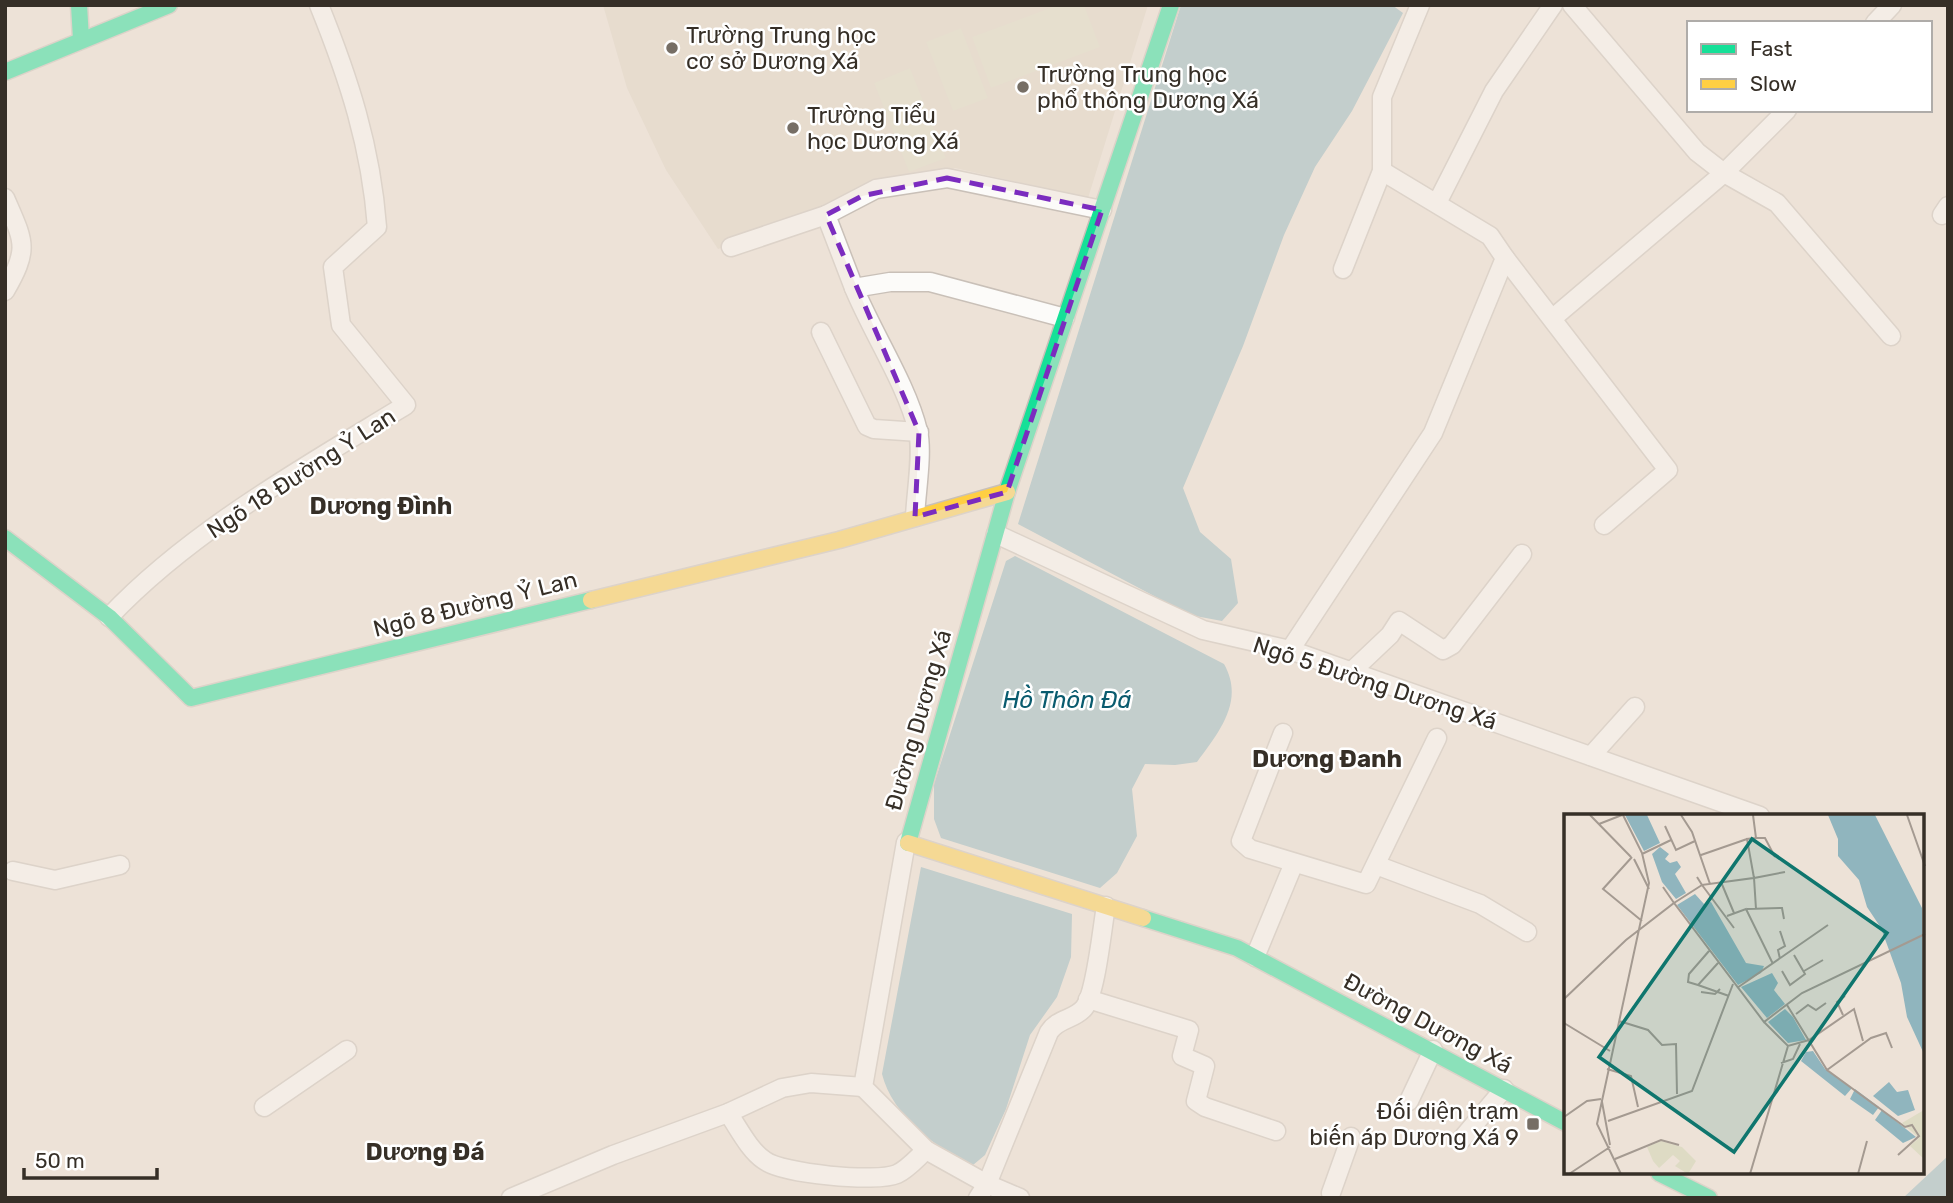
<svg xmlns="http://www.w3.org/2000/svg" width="1953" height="1203" font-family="Rubik,sans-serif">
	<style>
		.industrial { fill: #dfd4c4 }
		.green { fill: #dedbc4 }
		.water { fill: #90b5be }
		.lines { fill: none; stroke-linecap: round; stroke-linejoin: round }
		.street-casing { stroke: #c9c0b8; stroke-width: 21 }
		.fast-casing { stroke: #c9c0b8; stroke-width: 19 }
		.slow-casing { stroke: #c9c0b8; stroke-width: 19 }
		.street { stroke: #fcfbf9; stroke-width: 18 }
		.fast { stroke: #16e098; stroke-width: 16 }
		.slow { stroke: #ffcf43; stroke-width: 16 }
		.marked { fill: none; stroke: #7b2cbf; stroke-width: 5; stroke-dasharray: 14 9; stroke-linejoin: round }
		.poi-dot { fill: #766e65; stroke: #fff; stroke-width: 2.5 }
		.labels { text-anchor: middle; stroke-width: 5; stroke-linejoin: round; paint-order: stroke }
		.poi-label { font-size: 23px; fill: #362f27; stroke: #fff; text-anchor: start }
		.street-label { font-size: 23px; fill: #362f27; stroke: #fff }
		.neighbourhood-label { font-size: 24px; font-weight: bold; fill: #362f27; stroke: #fff }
		.water-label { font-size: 24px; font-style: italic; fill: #095b6e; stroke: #fff }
		.inset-road { fill: none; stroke: #a49a91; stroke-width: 2 }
		.view { fill: #0f766e; fill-opacity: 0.15; stroke: #0f766e; stroke-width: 3.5 }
		.inset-edge { fill: none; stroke: #362f27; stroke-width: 3.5 }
	</style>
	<rect width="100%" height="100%" fill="#ede2d7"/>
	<polygon class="industrial" points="603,5 1148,5 1088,198 955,168 718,249 666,170 627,88"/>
	<g class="green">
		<polygon points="1058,5 1084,5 1100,47 991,88 972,37"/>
		<polygon points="961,28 988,98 953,111 926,42"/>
		<polygon points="910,68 946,158 909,172 874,83"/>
	</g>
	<g class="water">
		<polygon points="1181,5 1392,5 1403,13 1352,111 1315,167 1284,235 1243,346 1183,488 1200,532 1231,559 1238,603 1222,621 1190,615 1018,524"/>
		<path d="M1015,556l209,108c21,37 -5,68 -27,98l-22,3 -30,-1 -13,25 5,47 -20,37 -17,15 -159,-50 -7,-19v-35l72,-223z"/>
		<path d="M921,867l151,47 -1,43 -14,40 -27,38 -24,74 -21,46 -12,10c-37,-16 -81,-50 -91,-91z"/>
		<polygon points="1948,1156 1948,1198 1903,1198"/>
	</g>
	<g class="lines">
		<defs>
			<g id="street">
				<polyline points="1875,23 1892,5"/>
				<polyline points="1787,110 1724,173 1777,203 1891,336"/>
				<path d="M5,198c19,44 25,50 0,93"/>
				<polyline points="1437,203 1494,91 1553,5"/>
				<polyline points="1942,215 1948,206"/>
				<polyline points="731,247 826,215"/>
				<polyline points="1505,258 1668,470 1604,525"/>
				<polyline points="1343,269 1382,171 1382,97 1420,5"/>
				<polyline points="854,288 826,215 876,189 947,178 1102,210"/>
				<polyline points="1553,318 1724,173 1697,152 1572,5"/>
				<polyline points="821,332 867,426 874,429 919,432"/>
				<path d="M915,517c1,-24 8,-64 3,-86 -11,-46 -45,-97 -64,-143l36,-6h40l135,36"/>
				<polyline points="996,534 1203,630 1290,650 1760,816"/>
				<path d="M109,617c81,-86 197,-151 297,-212l-65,-80 -8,-58 44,-40c-6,-80 -28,-148 -58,-222"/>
				<polyline points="1290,650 1433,433 1505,258 1490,236 1382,171"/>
				<polyline points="1352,671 1390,635 1399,621 1443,650 1452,645 1522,554"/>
				<polyline points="1283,733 1241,841 1250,849 1366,884 1437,738"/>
				<polyline points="1591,756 1635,707"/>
				<polyline points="906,842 863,1087 926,1150 987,1184 1020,1198"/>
				<polyline points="1376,865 1480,904 1527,932"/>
				<polyline points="13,871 55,880 120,865"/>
				<polyline points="1255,957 1294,863"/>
				<polyline points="1088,999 1189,1030 1182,1056 1205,1066 1196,1101 1205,1107 1276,1131"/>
				<polyline points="1409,1101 1433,1050"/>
				<polyline points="264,1107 347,1050"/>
				<path d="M728,1113c10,14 21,37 36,47 18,14 113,23 133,14 11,-5 20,-16 29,-24"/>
				<polyline points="1461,1140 1504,1089"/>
				<polyline points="1331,1193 1351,1137"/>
				<polyline points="511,1198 613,1155 728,1113 782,1088 811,1083 863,1087"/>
				<path d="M978,1198l9,-14 62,-152c9,-14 25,-12 35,-24 12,-14 18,-80 22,-102"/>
			</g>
			<g id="fast">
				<polyline points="79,5 81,39"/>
				<polyline points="5,72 169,5"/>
				<polyline points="5,538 109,617 191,698 591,600"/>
				<polyline points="908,843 1007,492 1171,5"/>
				<polyline points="1143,918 1237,948 1566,1123"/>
				<polyline points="1659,1173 1709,1198"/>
			</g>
			<g id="slow">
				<polyline points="591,600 839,540 1007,492"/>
				<polyline points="908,843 1143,918"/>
			</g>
		</defs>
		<use href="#street" class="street-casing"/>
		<use href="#fast" class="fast-casing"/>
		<use href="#slow" class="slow-casing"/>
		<use href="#street" class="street"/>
		<use href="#fast" class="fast"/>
		<use href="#slow" class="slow"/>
	</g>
	<path d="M0 0H1953V1203H0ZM947,178l155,32 -95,282 -92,25 4,-85 -93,-217 36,-19z" fill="#ede2d7" fill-opacity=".55" fill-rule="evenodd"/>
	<path class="marked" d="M947,178l155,32 -95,282 -92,25 4,-85 -93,-217 36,-19z"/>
	<g class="poi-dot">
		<circle cx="672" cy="48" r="7"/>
		<circle cx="1023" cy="87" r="7"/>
		<circle cx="793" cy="128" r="7"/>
		<rect x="1526" y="1117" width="14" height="14" rx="3.5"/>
	</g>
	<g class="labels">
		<g class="poi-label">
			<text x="686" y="43">Trường Trung học<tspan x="686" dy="26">cơ sở Dương Xá</tspan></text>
			<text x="1037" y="82">Trường Trung học<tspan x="1037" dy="26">phổ thông Dương Xá</tspan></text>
			<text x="807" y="123">Trường Tiểu<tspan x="807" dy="26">học Dương Xá</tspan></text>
			<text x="1519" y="1119" text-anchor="end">Đối diện trạm<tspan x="1519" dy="26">biến áp Dương Xá 9</tspan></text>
		</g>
		<g class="street-label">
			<text transform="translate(301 473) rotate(-33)" y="8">Ngõ 18 Đường Ỷ Lan</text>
			<text transform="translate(475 604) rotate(-14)" y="8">Ngõ 8 Đường Ỷ Lan</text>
			<text transform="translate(1375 683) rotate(18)" y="8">Ngõ 5 Đường Dương Xá</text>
			<text transform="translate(918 720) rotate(-74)" y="8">Đường Dương Xá</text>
			<text transform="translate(1428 1023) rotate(28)" y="8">Đường Dương Xá</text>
		</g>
		<g class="neighbourhood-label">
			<text x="381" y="514">Dương Đình</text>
			<text x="1327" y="767">Dương Đanh</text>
			<text x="425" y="1160">Dương Đá</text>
		</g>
		<g class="water-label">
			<text x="1067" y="708">Hồ Thôn Đá</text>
		</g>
	</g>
	<g transform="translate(1564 814)">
		<rect width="360" height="360" fill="#ede2d7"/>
		<path d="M360,296v49l-14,-13 9,-8 -17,-15zM97,327l21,6 14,14 -8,13 -13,-8 5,-5 -7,-6 -14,13 -6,-7 -6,-14z" fill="#dedbc4"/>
		<path d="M61,1h22l13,28 -16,8zM264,1h47l47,93 2,146 -17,-37 -6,-34 -20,-55 -14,-21 -8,-27 -21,-24v-17zM96,33l9,7 -4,5 5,4 7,-2 4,6 -6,7 11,19 -10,6 -14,-17 -10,-28zM131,80l9,10 7,-2 35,61 18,3 -3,7 -23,12 -61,-80zM208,159l6,10 -4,7 11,14 -18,14 -26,-31zM221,195l8,8 13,23 -18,3 -20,-21zM249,237l12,18 27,19 -7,8 -44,-35 5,-9zM325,268l8,10 11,-2 7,20 -17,6 -25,-20zM291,275l24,18 -6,8 -23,-16zM318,296l34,27 -13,6 -28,-23z" fill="#90b5be"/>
		<path class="inset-road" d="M26,1l41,42M117,1l11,17 18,52M189,1l3,23 -9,1 7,39 31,-6M343,1l18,51M35,10l23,-9M101,12l11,24 19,-9M192,24h9l10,19M78,40l29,-14M137,41l46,-16M68,43l-29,32 39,32M70,45l15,30M133,63l5,8 52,-7 2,31M157,68l13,31M99,73l11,16 28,-18 32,43M183,95l35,-1 2,11M163,102l19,-7 27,55M216,145l-2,-9 7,-4 -5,-15M154,149l-20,22 31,11M218,157l8,14 15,-11 -11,-19M240,157l19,-11M134,171l-10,-3 1,-8 20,-23M173,174l91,-63M137,178l14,2 5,-5M0,185l62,-59 48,-37 90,119 38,-29 123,-59M223,191l40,65 78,57 7,-2 7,11 -21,19M232,200l12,-9 8,5 10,-7M279,201l-6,-13 8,-6M55,207l29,9 14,15 14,-1 1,50M200,208l24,24 21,-6 45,-31 9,32M0,209l46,28M217,249l12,-4 7,-15M43,255l24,7 7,31M263,256l44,-32 15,-5 6,15M38,288l8,43M0,303l23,-16 14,-2M44,307l84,-30 41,-107M51,345l46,-19 18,5M5,360l41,-27M57,360l-24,-50 52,-241 -7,-30 -19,-38M186,360l38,-128M294,360l9,-33"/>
		<path class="view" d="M188,25l135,94 -153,219 -135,-95z"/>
		<rect width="360" height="360" class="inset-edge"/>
	</g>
	<rect width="1953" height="1203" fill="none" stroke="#362f27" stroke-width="14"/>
	<rect x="1687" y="21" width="245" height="91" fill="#ffffff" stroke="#afaca9" stroke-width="2"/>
	<rect x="1701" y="44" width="35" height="10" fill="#16e098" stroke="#afaca9" stroke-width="2"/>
	<text x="1750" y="56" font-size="21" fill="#362f27">Fast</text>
	<rect x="1701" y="79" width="35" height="10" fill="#ffcf43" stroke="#afaca9" stroke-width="2"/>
	<text x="1750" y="91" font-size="21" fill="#362f27">Slow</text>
	<path d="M24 1168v10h133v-10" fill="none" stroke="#362f27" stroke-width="3.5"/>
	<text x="35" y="1168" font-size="21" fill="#362f27" stroke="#ffffff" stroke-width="5" paint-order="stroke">50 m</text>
</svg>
